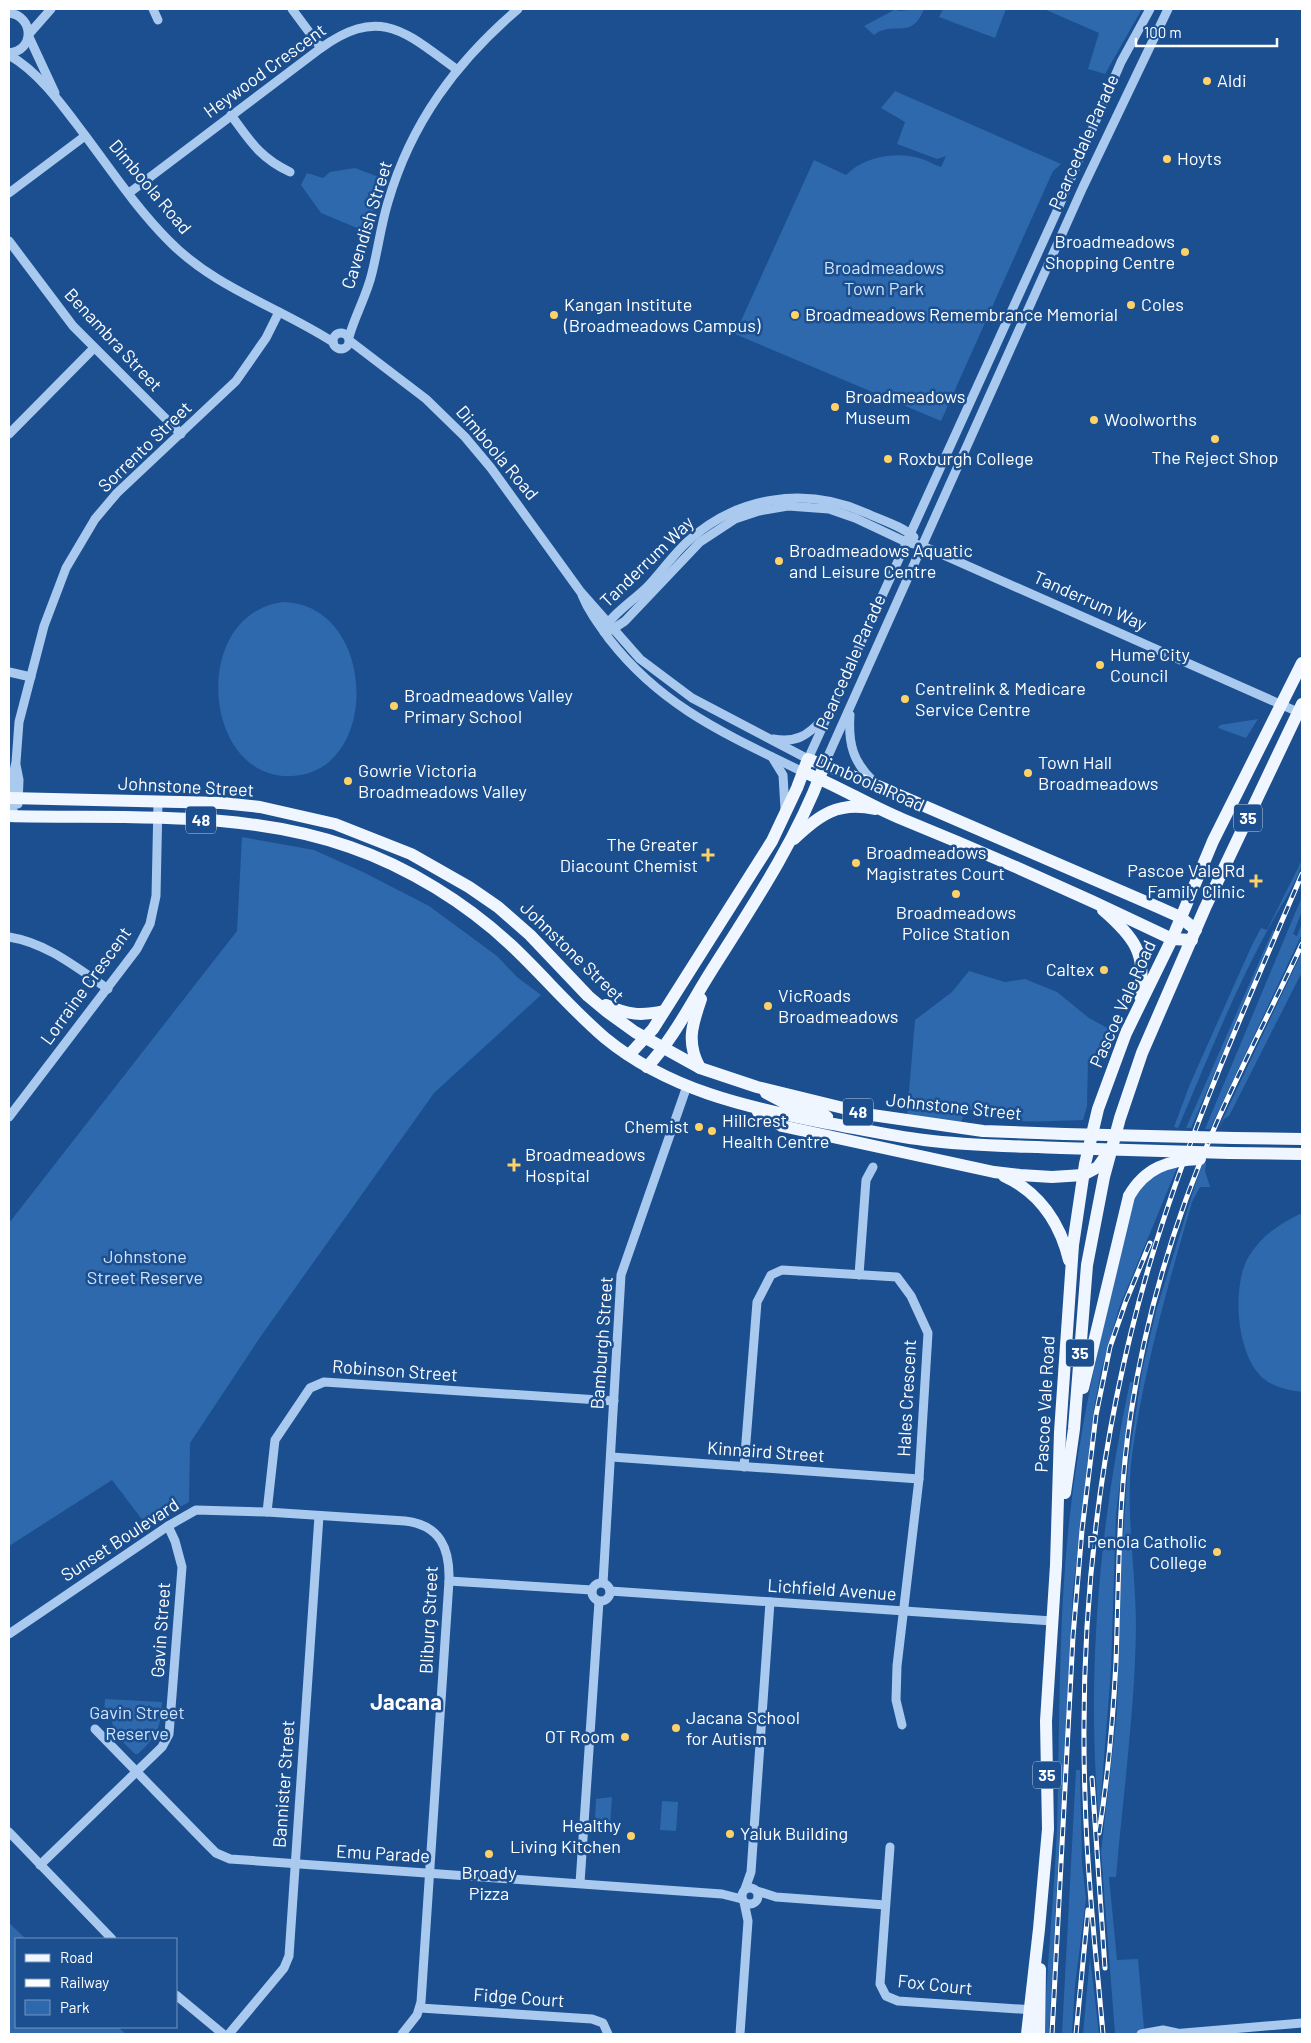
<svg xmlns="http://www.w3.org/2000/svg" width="1311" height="2043" font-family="Barlow,sans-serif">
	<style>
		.green { fill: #2e69ad }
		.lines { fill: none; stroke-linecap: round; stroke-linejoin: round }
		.minor { stroke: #a9c9ee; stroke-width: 9 }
		.major { stroke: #f0f6ff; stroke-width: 12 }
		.rail-casing { stroke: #fff; stroke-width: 5 }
		.rail { stroke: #1b4f8f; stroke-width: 3; stroke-dasharray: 9; stroke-linecap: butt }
		.major-bridge { stroke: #f0f6ff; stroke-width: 12 }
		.poi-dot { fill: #ffd166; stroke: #1b4f8f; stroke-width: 2 }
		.labels { text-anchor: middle; stroke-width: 5; stroke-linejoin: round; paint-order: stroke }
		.shield { fill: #1b4f8f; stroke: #bbcadd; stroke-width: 1 }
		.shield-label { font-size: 16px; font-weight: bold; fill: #fff }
		.street-label { font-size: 18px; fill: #fff; stroke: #1b4f8f }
		.poi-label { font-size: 18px; fill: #fff; stroke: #1b4f8f; text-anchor: start }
		.park-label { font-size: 18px; fill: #cfe3fa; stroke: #1b4f8f }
		.district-label { font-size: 22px; font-weight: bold; fill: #fff; stroke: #1b4f8f }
	</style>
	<rect width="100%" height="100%" fill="#1b4f8f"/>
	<g class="green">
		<path d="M896,9l2,2 26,-2c-13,33 -31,10 -50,26l-10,-9z"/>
		<polygon points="943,9 1006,9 995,38 939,17"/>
		<polygon points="1044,9 1142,9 1105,74 1088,69 1099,33"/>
		<path d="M895,91l166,73 -8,7 -112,250 -206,-87 79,-174 32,15c17,-18 49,-24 73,-17 8,2 15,7 22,9l5,-11 -9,3 -40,-15 8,-22 -24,-14z"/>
		<polygon points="355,168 384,179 369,233 321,213 301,185 307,173 323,178 330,172"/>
		<path d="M283,602c94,2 99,170 9,174 -90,5 -103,-162 -9,-174z"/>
		<polygon points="1258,719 1246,738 1218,728 1220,725"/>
		<polygon points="242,837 314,850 365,873 429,906 497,956 517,977 541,995 434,1093 261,1336 190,1443 189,1502 147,1526 112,1480 9,1546 9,1223 237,931"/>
		<path d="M1302,860c0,13 -19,43 -26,55 -39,68 -67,141 -98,213l-4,-1 16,-43 62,-139 9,-17 6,2z"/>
		<polygon points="1301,899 1302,911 1293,934 1297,936 1302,923 1302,934 1210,1129 1205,1129"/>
		<polygon points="1273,930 1275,932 1191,1128 1186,1128"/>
		<polygon points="1302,952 1302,972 1229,1116 1224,1119 1218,1129"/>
		<path d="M969,971l36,11 20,-3 32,13 32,26 24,13 -5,18 -20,11 -1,46 -4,14c-40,1 -80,6 -116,-12l-6,14 -54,-7 8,-95 37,-28z"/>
		<path d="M1179,1163l-60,145 -18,64 -7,36 -21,183 -24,443h-5c3,-69 10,-138 13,-207 3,-104 1,-210 13,-313 12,-107 39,-211 63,-316l10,-15z"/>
		<path d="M1202,1163h4l-1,8 5,16h-10l-8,15c-24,83 -48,166 -60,253 -7,58 4,115 4,173 -1,81 -13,168 -20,249h-7l8,83 21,-1 6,70 -9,5h-20l-14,-182 16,-139 4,-147 7,-101 14,-94 14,-60z"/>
		<path d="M1302,1213v179c-16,-2 -34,-6 -44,-19 -22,-26 -26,-89 -9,-117 13,-21 32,-33 53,-43z"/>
		<path d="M1130,1382h3l-17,132 -5,155 -12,153c-13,-147 0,-296 31,-440z"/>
		<path d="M105,1699l57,3c-2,27 -4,33 -24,52h-3l-19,-19 -5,-16 -7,-7z"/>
		<polygon points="1076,1770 1080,1770 1082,1863 1086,1899 1075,1985 1072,2034 1062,2034"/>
		<polygon points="612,1797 610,1826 603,1825 603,1821 595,1820 596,1799"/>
		<polygon points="662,1801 678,1802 676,1831 660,1830"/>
		<polygon points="9,1923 26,1939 16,1939 16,2027 118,2027 126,2034 9,2034"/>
		<polygon points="1090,1957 1099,2034 1083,2034"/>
	</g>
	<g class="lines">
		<g class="minor">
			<polyline points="153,9 158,20"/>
			<polyline points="292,9 321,48"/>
			<path d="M9,13c25,3 26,38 0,40"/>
			<polyline points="29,34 51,9"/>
			<polyline points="29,37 55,93"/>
			<path d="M9,55c31,18 53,50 75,79 27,36 53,75 85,107 46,47 110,66 164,101"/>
			<path d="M231,115c19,26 29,43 59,57"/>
			<polyline points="9,193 85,136"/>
			<path d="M129,193l192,-145c60,-43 85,-15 135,21"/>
			<polyline points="9,241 73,326 181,434"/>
			<circle cx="341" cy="341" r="8"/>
			<path d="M349,337c6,-22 18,-42 23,-64 6,-24 9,-48 16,-71 23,-79 68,-140 130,-193"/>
			<polyline points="350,341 426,399 465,437 491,468 580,591 640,659 692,698 808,759 1057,211 1121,62 1150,9"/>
			<polyline points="9,434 94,348"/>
			<path d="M582,595c7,17 17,30 28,45 53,68 118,95 193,132"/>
			<path d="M606,627c6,-13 32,-30 43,-42 13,-14 24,-30 38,-43 50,-46 118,-56 179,-29 15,7 36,13 48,24"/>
			<polyline points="604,632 613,629 625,621 700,542 735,519 759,511 788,506 829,509 855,518 906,542 923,546 1298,712"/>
			<polyline points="9,672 31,677"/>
			<path d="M850,715c-2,29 3,47 24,67"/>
			<path d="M773,739c23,4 34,-3 49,-19"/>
			<polyline points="772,757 783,775 785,809"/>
			<polyline points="16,765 19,780 18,804"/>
			<polyline points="824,765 1083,187 1168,9"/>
			<polyline points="14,816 11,798 12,780 16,762 19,722 44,626 66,568 95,519 117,493 236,381 266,338 279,312"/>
			<path d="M9,937c38,6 68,31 99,52"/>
			<polyline points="9,1117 137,949 150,924 156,896 158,802"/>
			<polyline points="859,1275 866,1180 873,1167"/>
			<polyline points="612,1457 919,1479"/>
			<polyline points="744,1467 757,1302 771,1275 782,1270 897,1277 911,1296 928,1333 919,1479 897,1666 896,1700 902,1725"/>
			<polyline points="267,1512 275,1440 310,1388 324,1382 614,1401"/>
			<polyline points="449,1581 592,1590"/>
			<polyline points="603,1583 621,1275 687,1086"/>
			<circle cx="601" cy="1592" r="9"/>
			<polyline points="610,1591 1052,1621"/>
			<path d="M9,1634l159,-108 28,-16 71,2 138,9c35,4 45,27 44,60l-28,421 -4,13 -15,19"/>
			<polyline points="95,1729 207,1844 216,1853 230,1859 722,1894 742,1899"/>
			<polyline points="9,1832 112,1939"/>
			<polyline points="890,1847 880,1984 886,1996 898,2001 1034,2010"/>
			<polyline points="40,1865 162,1747 169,1734 182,1567 175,1541 168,1526"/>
			<polyline points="580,1883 599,1601"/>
			<circle cx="750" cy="1896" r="8"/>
			<polyline points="745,1889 751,1872 770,1602"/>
			<polyline points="757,1891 776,1897 885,1905"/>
			<polyline points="176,1995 223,2034"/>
			<polyline points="420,2008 592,2019 603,2023 608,2034"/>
			<polyline points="229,2034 284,1968 289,1956 319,1516"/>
			<polyline points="740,2034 748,1921 744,1902"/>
			<polyline points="1141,2034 1163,2030 1177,2033"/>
			<polyline points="1172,2034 1302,2023"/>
		</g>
		<g class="major">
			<path d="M803,772c34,13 65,33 99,47 91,37 181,77 270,120l20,1"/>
			<polyline points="9,798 222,803 260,807 335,824 411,854 469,887 498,907 530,935 588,996 606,1011 635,1032 700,1068 757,1087 872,1115 983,1131 1065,1134"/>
			<path d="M9,816c113,3 233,-7 341,31 58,20 116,56 161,98 32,30 60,64 94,93 62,51 140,69 217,84 34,6 68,14 102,18 45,6 92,6 137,8"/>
			<path d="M794,839c25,-24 44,-38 81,-30"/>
			<path d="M1103,910c30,26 45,44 36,85"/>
			<path d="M606,1005c21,10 36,11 58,6"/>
			<polyline points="629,1055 653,1029 772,841 797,788 808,759 878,786 1160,908 1180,917 1196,930"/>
			<path d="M647,1067c26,-28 43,-62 63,-94 41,-65 85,-130 112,-202"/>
			<path d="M700,1068c-14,-25 -8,-43 1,-69"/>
			<polyline points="766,1093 785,1103 821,1112 827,1117 825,1122"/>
			<polyline points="758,1112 782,1126 994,1172 1020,1175 1052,1177 1083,1175 1098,1167 1107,1154"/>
			<polyline points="1234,1138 1302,1139"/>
			<polyline points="1229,1153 1302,1154"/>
			<path d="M1004,1176c35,16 56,47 65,84"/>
			<polyline points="1083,1388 1129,1196"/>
			<polyline points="1065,1493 1074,1429 1087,1265 1104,1177 1120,1118 1142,1053 1205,908 1302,704"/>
			<polyline points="1027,2034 1039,1929 1048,1829 1046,1721 1056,1565 1060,1432 1073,1245 1085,1164 1098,1109 1126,1033 1172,939 1213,841 1302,663"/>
			<polyline points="1039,2034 1040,1969"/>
		</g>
		<defs>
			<g id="rail">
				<polyline points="1092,1778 1105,1968"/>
				<path d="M1099,1833c9,-56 14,-113 17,-171 3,-83 2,-166 15,-249 15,-99 45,-197 85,-289 27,-61 58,-120 86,-180"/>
				<polyline points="1052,2034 1073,1636 1082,1530 1096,1415 1110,1347 1126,1301 1150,1243"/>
				<polyline points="1076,2034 1088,1910"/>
				<path d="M1103,2034c-7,-80 -16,-159 -18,-239 -6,-178 14,-359 64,-529 40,-135 98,-263 153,-392"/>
			</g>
		</defs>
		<use href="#rail" class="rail-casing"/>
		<use href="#rail" class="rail"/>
		<g class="major-bridge">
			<polyline points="1065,1134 1234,1138"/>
			<polyline points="1061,1148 1229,1153"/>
			<path d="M1129,1196c16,-28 39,-36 71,-37"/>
		</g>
	</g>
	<g class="poi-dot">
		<circle cx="1207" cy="81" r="5"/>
		<circle cx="1167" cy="159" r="5"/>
		<circle cx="1185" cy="252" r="5"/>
		<circle cx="1131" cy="305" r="5"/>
		<circle cx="554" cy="315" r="5"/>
		<circle cx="795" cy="315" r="5"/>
		<circle cx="835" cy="407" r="5"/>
		<circle cx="1094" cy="420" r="5"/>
		<circle cx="1215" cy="439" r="5"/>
		<circle cx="888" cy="459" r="5"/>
		<circle cx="779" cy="561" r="5"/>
		<circle cx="1100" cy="665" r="5"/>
		<circle cx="905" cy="699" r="5"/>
		<circle cx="394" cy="706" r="5"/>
		<circle cx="1028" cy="773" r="5"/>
		<circle cx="348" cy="781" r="5"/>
		<path d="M705.5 847.5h5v5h5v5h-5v5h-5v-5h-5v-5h5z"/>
		<circle cx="856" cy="863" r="5"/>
		<path d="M1253.5 873.5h5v5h5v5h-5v5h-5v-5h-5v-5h5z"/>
		<circle cx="956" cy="894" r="5"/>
		<circle cx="1104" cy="970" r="5"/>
		<circle cx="768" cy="1006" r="5"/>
		<circle cx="699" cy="1127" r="5"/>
		<circle cx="712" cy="1131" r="5"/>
		<path d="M511.5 1157.5h5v5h5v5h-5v5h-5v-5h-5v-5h5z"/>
		<circle cx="1217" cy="1552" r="5"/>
		<circle cx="676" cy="1728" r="5"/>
		<circle cx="625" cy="1737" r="5"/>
		<circle cx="730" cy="1834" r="5"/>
		<circle cx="631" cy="1836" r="5"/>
		<circle cx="489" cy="1854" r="5"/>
	</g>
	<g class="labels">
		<g class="shield">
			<rect x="1234" y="804.5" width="28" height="27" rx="4"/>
			<rect x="186" y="806.5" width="30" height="27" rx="4"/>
			<rect x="843" y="1098.5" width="30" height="27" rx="4"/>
			<rect x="1066" y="1339.5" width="28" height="27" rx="4"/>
			<rect x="1033" y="1761.5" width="28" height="27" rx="4"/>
		</g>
		<g class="shield-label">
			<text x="1248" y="824">35</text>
			<text x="201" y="826">48</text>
			<text x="858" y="1118">48</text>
			<text x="1080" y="1359">35</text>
			<text x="1047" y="1781">35</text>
		</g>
		<g class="street-label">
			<text transform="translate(265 71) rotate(-36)" y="6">Heywood Crescent</text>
			<text transform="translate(1084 142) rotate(-66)" y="6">Pearcedale Parade</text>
			<text transform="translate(150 187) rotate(50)" y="6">Dimboola Road</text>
			<text transform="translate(367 225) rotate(-73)" y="6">Cavendish Street</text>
			<text transform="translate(113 340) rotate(47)" y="6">Benambra Street</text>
			<text transform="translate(145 447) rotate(-44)" y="6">Sorrento Street</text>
			<text transform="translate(497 453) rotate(50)" y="6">Dimboola Road</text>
			<text transform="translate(647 562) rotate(-44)" y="6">Tanderrum Way</text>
			<text transform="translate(1090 601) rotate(24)" y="6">Tanderrum Way</text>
			<text transform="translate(851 662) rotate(-66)" y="6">Pearcedale Parade</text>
			<text transform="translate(870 783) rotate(24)" y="6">Dimboola Road</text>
			<text transform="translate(186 787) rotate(3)" y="6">Johnstone Street</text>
			<text transform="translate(572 952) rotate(44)" y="6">Johnstone Street</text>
			<text transform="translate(86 986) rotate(-54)" y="6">Lorraine Crescent</text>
			<text transform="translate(1123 1004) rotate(-66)" y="6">Pascoe Vale Road</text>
			<text transform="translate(954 1107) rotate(6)" y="6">Johnstone Street</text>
			<text transform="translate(602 1343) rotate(-86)" y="6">Bamburgh Street</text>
			<text transform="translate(395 1371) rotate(4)" y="6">Robinson Street</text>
			<text transform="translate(907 1398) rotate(-87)" y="6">Hales Crescent</text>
			<text transform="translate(1045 1404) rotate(-87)" y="6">Pascoe Vale Road</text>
			<text transform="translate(766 1452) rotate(4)" y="6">Kinnaird Street</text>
			<text transform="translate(120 1540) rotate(-33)" y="6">Sunset Boulevard</text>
			<text transform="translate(832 1590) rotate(4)" y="6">Lichfield Avenue</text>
			<text transform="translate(429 1620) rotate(-87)" y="6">Bliburg Street</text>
			<text transform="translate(161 1630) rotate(-86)" y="6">Gavin Street</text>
			<text transform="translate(284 1784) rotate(-86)" y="6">Bannister Street</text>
			<text transform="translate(383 1854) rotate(3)" y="6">Emu Parade</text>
			<text transform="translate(935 1985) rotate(6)" y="6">Fox Court</text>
			<text transform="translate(519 1998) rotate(4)" y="6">Fidge Court</text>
		</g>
		<g class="poi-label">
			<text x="1217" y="87">Aldi</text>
			<text x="1177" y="165">Hoyts</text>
			<text x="1175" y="248" text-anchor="end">Broadmeadows<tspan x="1175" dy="21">Shopping Centre</tspan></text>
			<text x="564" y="311">Kangan Institute<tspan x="564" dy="21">(Broadmeadows Campus)</tspan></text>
			<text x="1141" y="311">Coles</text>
			<text x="805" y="321">Broadmeadows Remembrance Memorial</text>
			<text x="845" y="403">Broadmeadows<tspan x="845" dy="21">Museum</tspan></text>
			<text x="1104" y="426">Woolworths</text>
			<text x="1215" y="464" text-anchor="middle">The Reject Shop</text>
			<text x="898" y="465">Roxburgh College</text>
			<text x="789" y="557">Broadmeadows Aquatic<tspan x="789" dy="21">and Leisure Centre</tspan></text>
			<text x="1110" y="661">Hume City<tspan x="1110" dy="21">Council</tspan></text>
			<text x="915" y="695">Centrelink &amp; Medicare<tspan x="915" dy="21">Service Centre</tspan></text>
			<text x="404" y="702">Broadmeadows Valley<tspan x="404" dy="21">Primary School</tspan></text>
			<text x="1038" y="769">Town Hall<tspan x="1038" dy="21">Broadmeadows</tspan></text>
			<text x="358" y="777">Gowrie Victoria<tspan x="358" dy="21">Broadmeadows Valley</tspan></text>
			<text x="698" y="851" text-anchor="end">The Greater<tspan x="698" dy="21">Diacount Chemist</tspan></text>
			<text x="866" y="859">Broadmeadows<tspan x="866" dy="21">Magistrates Court</tspan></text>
			<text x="1245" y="877" text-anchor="end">Pascoe Vale Rd<tspan x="1245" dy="21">Family Clinic</tspan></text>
			<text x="956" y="919" text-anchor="middle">Broadmeadows<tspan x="956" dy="21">Police Station</tspan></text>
			<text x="1094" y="976" text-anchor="end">Caltex</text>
			<text x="778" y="1002">VicRoads<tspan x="778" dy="21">Broadmeadows</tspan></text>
			<text x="722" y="1127">Hillcrest<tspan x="722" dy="21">Health Centre</tspan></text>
			<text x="689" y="1133" text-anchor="end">Chemist</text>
			<text x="525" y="1161">Broadmeadows<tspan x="525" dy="21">Hospital</tspan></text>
			<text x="1207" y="1548" text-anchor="end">Penola Catholic<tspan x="1207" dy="21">College</tspan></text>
			<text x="686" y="1724">Jacana School<tspan x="686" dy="21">for Autism</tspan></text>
			<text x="615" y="1743" text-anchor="end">OT Room</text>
			<text x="621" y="1832" text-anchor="end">Healthy<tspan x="621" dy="21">Living Kitchen</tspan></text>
			<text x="740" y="1840">Yaluk Building</text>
			<text x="489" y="1879" text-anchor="middle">Broady<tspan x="489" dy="21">Pizza</tspan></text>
		</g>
		<g class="park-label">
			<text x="884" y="274">Broadmeadows<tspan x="884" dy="21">Town Park</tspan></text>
			<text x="145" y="1263">Johnstone<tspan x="145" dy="21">Street Reserve</tspan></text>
			<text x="137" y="1719">Gavin Street<tspan x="137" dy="21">Reserve</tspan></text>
		</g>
		<g class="district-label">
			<text x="406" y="1710">Jacana</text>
		</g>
	</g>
	<rect width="1311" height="2043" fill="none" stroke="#ffffff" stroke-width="20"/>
	<rect x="15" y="1938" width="162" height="90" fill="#1b4f8f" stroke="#7695bc"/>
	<rect x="25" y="1954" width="25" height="8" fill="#f0f6ff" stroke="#7695bc"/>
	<text x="60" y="1963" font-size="15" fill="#ffffff">Road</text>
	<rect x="25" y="1979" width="25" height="8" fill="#ffffff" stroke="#7695bc"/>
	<text x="60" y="1988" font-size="15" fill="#ffffff">Railway</text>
	<rect x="25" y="2000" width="25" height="15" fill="#2e69ad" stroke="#7695bc"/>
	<text x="60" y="2013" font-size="15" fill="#ffffff">Park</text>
	<path d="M1136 38v8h141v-8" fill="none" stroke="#ffffff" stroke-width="2.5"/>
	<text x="1144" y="38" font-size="15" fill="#ffffff" stroke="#1b4f8f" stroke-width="4" paint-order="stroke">100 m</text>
</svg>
